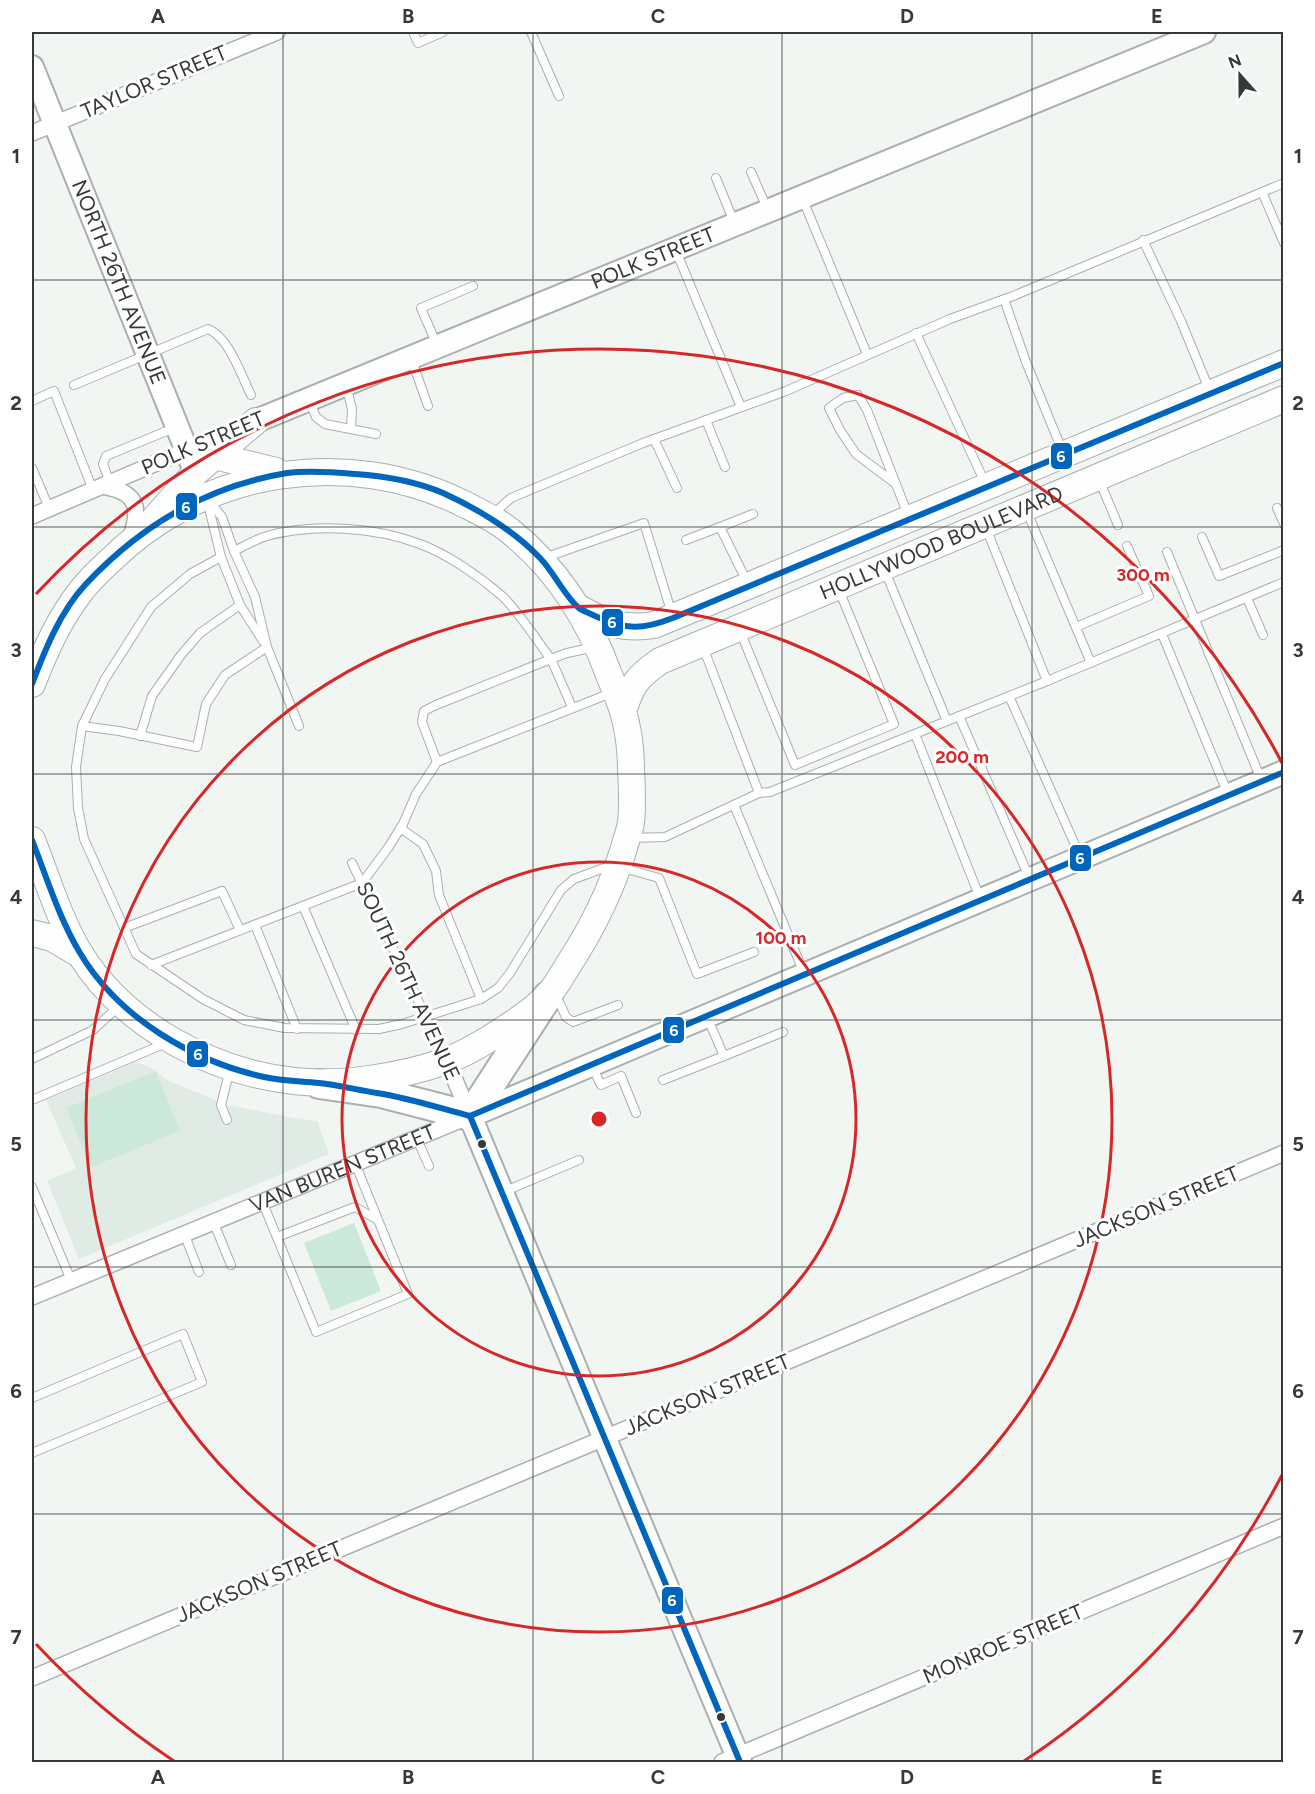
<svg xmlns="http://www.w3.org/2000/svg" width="1315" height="1794" font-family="Figtree,sans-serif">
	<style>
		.built { fill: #e0ebe5 }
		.green { fill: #cce8db }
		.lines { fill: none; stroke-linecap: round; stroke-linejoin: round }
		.lane-casing { stroke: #abafad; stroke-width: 10 }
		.street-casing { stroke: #abafad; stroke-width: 18 }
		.secondary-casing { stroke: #abafad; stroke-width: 26 }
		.primary-casing { stroke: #abafad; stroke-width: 28 }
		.highway-casing { stroke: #abafad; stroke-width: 32 }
		.lane { stroke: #fdfefd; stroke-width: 8 }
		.street { stroke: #fdfefd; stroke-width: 15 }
		.secondary { stroke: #fdfefd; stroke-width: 22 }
		.primary { stroke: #fdfefd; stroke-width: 26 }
		.highway { stroke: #fdfefd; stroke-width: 28 }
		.bus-1-casing { stroke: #fff; stroke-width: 10 }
		.bus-1 { stroke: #0065bd; stroke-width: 6 }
		.grid { fill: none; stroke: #363938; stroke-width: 1.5; stroke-opacity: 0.55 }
		.ring { fill: none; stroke: #d62828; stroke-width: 3 }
		.bus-dot { fill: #363938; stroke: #fff; stroke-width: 2 }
		.labels { text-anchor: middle; stroke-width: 6; stroke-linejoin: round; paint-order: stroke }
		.street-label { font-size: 21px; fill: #363938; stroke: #fff }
		.centre { fill: #d62828; stroke: #fff; stroke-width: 3 }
		.ring-label { font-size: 18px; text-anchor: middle; font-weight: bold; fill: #d62828; stroke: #fff; stroke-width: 6; stroke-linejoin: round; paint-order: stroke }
		.line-badge { stroke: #fff; stroke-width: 2 }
		.badge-label { font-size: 16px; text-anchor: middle; font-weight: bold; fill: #fff }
		.neatline { fill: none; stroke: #363938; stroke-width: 2 }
		.grid-label { font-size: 20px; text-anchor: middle; font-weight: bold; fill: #363938 }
	</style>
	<rect width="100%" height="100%" fill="#f1f6f3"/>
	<polygon class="built" points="136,1062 153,1069 167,1080 227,1105 295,1118 317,1121 329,1154 79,1259 47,1181 76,1168 46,1100"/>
	<g class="green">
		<polygon points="156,1071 180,1131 91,1167 66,1108"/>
		<polygon points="354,1223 381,1291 331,1311 304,1243"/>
	</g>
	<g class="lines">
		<defs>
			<g id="lane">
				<polyline points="413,32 418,43 443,32"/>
				<polyline points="531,32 559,96"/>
				<polyline points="751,172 767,208"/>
				<polyline points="716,178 734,222"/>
				<polyline points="1262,192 1284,243"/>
				<polyline points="803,200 867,354"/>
				<polyline points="1143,240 1181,321 1209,389"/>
				<polyline points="676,251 741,407"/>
				<polyline points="1004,299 1026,362 1062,450"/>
				<polyline points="916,333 985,483"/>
				<polyline points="437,345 421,308 473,286"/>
				<polyline points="411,358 428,406"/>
				<path d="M74,385l134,-56c21,8 33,46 43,66"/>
				<polyline points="346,385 352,409 351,429"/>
				<polyline points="34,400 54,391 93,490"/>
				<polyline points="309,400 316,417 325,424 376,434"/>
				<polyline points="706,420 725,467"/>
				<polyline points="654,439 677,488"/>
				<polyline points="32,468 49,508"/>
				<polyline points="1100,482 1118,525"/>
				<polyline points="110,483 103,464 106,456 174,428"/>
				<polyline points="896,484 856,454 840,430 829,408 843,398 858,395 867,410 908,515"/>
				<polyline points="207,500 221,557 240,605 263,641"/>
				<polyline points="209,501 222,517 234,551 255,597 267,647 299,726"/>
				<polyline points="1277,508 1284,524"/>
				<polyline points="1027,512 1091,663"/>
				<polyline points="492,515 511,498 643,443 786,391 950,319 1013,296 1284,183"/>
				<polyline points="1202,537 1219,576 1284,550"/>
				<polyline points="686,540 720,527"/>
				<path d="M234,551c11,-5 22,-12 33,-15 46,-13 108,-9 153,8 27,10 59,32 81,51 16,14 36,46 50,64l-115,46 -12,6 -2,11 15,40"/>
				<polyline points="1167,552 1261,779"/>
				<polyline points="544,558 644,523 672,614"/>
				<polyline points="885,571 947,721 1047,681 986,528"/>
				<polyline points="747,582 720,527 753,514"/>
				<polyline points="1247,598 1263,635"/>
				<polyline points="1076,627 1149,596 1127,546"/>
				<polyline points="740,631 795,765 894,724 839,590"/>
				<polyline points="1162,634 1228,794"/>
				<polyline points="267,647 225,675 206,704 197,747 119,731 82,726 76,767 78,808 84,839 136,954 203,999 244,1020 285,1028 379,1029 402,1024 481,999 498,988 510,973 561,890 574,879 612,865"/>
				<polyline points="703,647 759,793"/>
				<polyline points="1047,681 1284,582"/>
				<polyline points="1009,696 1080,856"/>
				<polyline points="572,707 551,659 567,653 595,647"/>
				<polyline points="959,716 1029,877"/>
				<polyline points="82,726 105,679 151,607 190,574 221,557"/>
				<polyline points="915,734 980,898"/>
				<polyline points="140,736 152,696 181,655 200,633 240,605"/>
				<polyline points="734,805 804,973"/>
				<polyline points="400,828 423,844 436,871 439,895 481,999"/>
				<polyline points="630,838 665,837 759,793 770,792 947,721"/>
				<polyline points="352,863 445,1057"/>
				<polyline points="623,868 659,878 697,974 754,952"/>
				<polyline points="303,906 356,1030"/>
				<polyline points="255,925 297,1029"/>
				<polyline points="124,928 222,891 240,930"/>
				<polyline points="151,965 362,883 388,848 403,824 416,794 437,762 611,693"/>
				<polyline points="556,995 566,1017 573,1022 618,1005"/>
				<polyline points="707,1017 724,1056 783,1032"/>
				<polyline points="32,1059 93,1030 119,1006"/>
				<polyline points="592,1066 601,1085 621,1076 636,1113"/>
				<polyline points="663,1080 724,1056"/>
				<polyline points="32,1100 166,1043"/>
				<polyline points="227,1120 221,1105 230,1069"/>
				<polyline points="416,1137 429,1166"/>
				<polyline points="32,1187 71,1280"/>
				<polyline points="503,1192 579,1160"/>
				<polyline points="262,1201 316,1332 408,1294 355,1163"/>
				<polyline points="213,1221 231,1265"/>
				<polyline points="184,1233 199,1272"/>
				<polyline points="277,1237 355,1207 376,1219"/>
				<polyline points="32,1398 183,1334 202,1382 32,1453"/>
			</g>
			<g id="street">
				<polyline points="32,133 277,32"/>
				<path d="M102,486c37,6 39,22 28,54"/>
				<polyline points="32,516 236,429"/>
				<path id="s1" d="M32,1297l438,-181 -23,-55"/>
				<polyline points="32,1678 1284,1153"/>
				<polyline points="722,1762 1284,1526"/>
			</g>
			<g id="secondary">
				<path id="s2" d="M32,67l161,399"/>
				<path id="s3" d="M256,421l948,-389"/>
				<polyline points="740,1762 470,1116 1284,772"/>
			</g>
			<g id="primary">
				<polyline points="186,449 276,471"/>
				<polyline points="155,518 196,472 256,421"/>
				<path d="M579,608c27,15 43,22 75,17l630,-262"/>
				<path d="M32,684c13,-33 27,-65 49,-93 9,-12 20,-22 31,-32 93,-91 236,-113 352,-55 16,8 33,16 46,27 47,38 79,88 99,144 5,11 9,22 13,33 6,19 9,41 9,61 1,18 2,36 0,53 -1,9 -5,17 -7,26 -13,43 -32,81 -57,119 -6,10 -12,21 -20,29 -10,11 -23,20 -35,28 -21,14 -44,29 -69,38 -44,15 -103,24 -149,19 -82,-9 -169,-55 -214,-127 -21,-35 -33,-76 -48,-114"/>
				<path id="s4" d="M623,711c9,-27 14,-34 37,-50l624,-262"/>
				<polyline points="32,933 52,938 81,955"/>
			</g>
			<polyline id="highway" points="319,1084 381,1093 470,1116 548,996"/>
		</defs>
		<use href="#lane" class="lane-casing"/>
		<use href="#street" class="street-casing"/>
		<use href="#secondary" class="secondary-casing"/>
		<use href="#primary" class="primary-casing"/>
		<use href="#highway" class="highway-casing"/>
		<use href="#lane" class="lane"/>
		<use href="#street" class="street"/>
		<use href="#secondary" class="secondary"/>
		<use href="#primary" class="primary"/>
		<use href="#highway" class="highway"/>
		<defs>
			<g id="bus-1">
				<path d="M32,684c13,-34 28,-72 53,-99 55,-59 122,-99 202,-112 22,-3 46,-1 68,1 29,2 60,7 88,19 35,16 70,37 97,65 13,13 26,40 39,50 4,3 11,5 16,8 31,14 47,14 78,2l611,-255"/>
				<path d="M32,840c15,38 27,78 48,113 39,65 112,108 184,124 18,4 37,4 55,6 19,2 39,7 58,10 32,5 62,15 93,23"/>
				<polyline points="470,1116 1284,772"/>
				<polyline points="470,1116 740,1762"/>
			</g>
		</defs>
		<use href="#bus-1" class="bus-1-casing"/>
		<use href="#bus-1" class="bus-1"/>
	</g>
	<path class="grid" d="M283,32v1730M533,32v1730M782,32v1730M1032,32v1730M32,280h1252M32,527h1252M32,774h1252M32,1020h1252M32,1267h1252M32,1514h1252"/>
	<g class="ring">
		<circle cx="599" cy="1119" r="257"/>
		<circle cx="599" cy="1119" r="513"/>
		<path d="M1282 1475A770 770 0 0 1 1024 1761M174 1761A770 770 0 0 1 36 1644M36 594A770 770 0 0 1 1282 763"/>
	</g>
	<g class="bus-dot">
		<circle cx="482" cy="1144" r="5"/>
		<circle cx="721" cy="1717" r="5"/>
	</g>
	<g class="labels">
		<g class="street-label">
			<text transform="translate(154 82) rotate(-23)" y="7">TAYLOR STREET</text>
			<text dy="7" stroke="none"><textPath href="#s3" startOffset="429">POLK STREET</textPath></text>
			<text dy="7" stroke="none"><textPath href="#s2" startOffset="232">NORTH 26TH AVENUE</textPath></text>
			<text transform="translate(203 443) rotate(-23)" y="7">POLK STREET</text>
			<text dy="7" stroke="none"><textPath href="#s4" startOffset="369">HOLLYWOOD BOULEVARD</textPath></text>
			<text transform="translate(408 981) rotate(65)" y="7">SOUTH 26TH AVENUE</text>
			<text dy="7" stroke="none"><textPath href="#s1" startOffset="336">VAN BUREN STREET</textPath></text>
			<text transform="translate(1156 1207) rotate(-23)" y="7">JACKSON STREET</text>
			<text transform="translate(707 1395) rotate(-23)" y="7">JACKSON STREET</text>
			<text transform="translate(259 1582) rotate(-23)" y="7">JACKSON STREET</text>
			<text transform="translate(1003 1644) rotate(-23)" y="7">MONROE STREET</text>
		</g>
	</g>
	<circle cx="599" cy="1119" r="9" class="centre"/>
	<g class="ring-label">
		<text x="1143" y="581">300 m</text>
		<text x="962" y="763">200 m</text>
		<text x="781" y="944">100 m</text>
	</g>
	<g class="line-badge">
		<rect x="1050" y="442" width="23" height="28" rx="6" fill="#0065bd"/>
		<rect x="175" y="492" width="23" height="29" rx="6" fill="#0065bd"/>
		<rect x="601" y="608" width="23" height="29" rx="6" fill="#0065bd"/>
		<rect x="1069" y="844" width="23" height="28" rx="6" fill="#0065bd"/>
		<rect x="662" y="1016" width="23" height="28" rx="6" fill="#0065bd"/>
		<rect x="186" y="1040" width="23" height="28" rx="6" fill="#0065bd"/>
		<rect x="661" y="1586" width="23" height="29" rx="6" fill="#0065bd"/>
	</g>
	<g class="badge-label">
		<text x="1061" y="462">6</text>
		<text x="186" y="513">6</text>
		<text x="612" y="628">6</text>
		<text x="1080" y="864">6</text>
		<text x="674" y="1036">6</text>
		<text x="198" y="1060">6</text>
		<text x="672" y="1606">6</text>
	</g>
	<rect width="1315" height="1794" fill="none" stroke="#ffffff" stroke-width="66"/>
	<g transform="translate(1240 75) rotate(339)" stroke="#ffffff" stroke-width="4.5" paint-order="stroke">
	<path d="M0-4.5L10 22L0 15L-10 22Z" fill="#363938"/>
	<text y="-9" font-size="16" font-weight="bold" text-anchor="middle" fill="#363938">N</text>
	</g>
	<rect x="33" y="33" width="1249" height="1728" class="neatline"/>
	<g class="grid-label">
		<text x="158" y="23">A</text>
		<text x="408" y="23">B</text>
		<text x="658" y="23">C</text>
		<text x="907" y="23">D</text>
		<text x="1157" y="23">E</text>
		<text x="16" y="163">1</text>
		<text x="1298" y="163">1</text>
		<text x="16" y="410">2</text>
		<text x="1298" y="410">2</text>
		<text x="16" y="657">3</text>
		<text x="1298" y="657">3</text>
		<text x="16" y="904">4</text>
		<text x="1298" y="904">4</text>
		<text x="16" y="1151">5</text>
		<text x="1298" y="1151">5</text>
		<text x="16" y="1398">6</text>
		<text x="1298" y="1398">6</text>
		<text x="16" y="1644">7</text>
		<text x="1298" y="1644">7</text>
		<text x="158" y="1784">A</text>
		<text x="408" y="1784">B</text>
		<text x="658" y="1784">C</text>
		<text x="907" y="1784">D</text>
		<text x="1157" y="1784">E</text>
	</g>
</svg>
